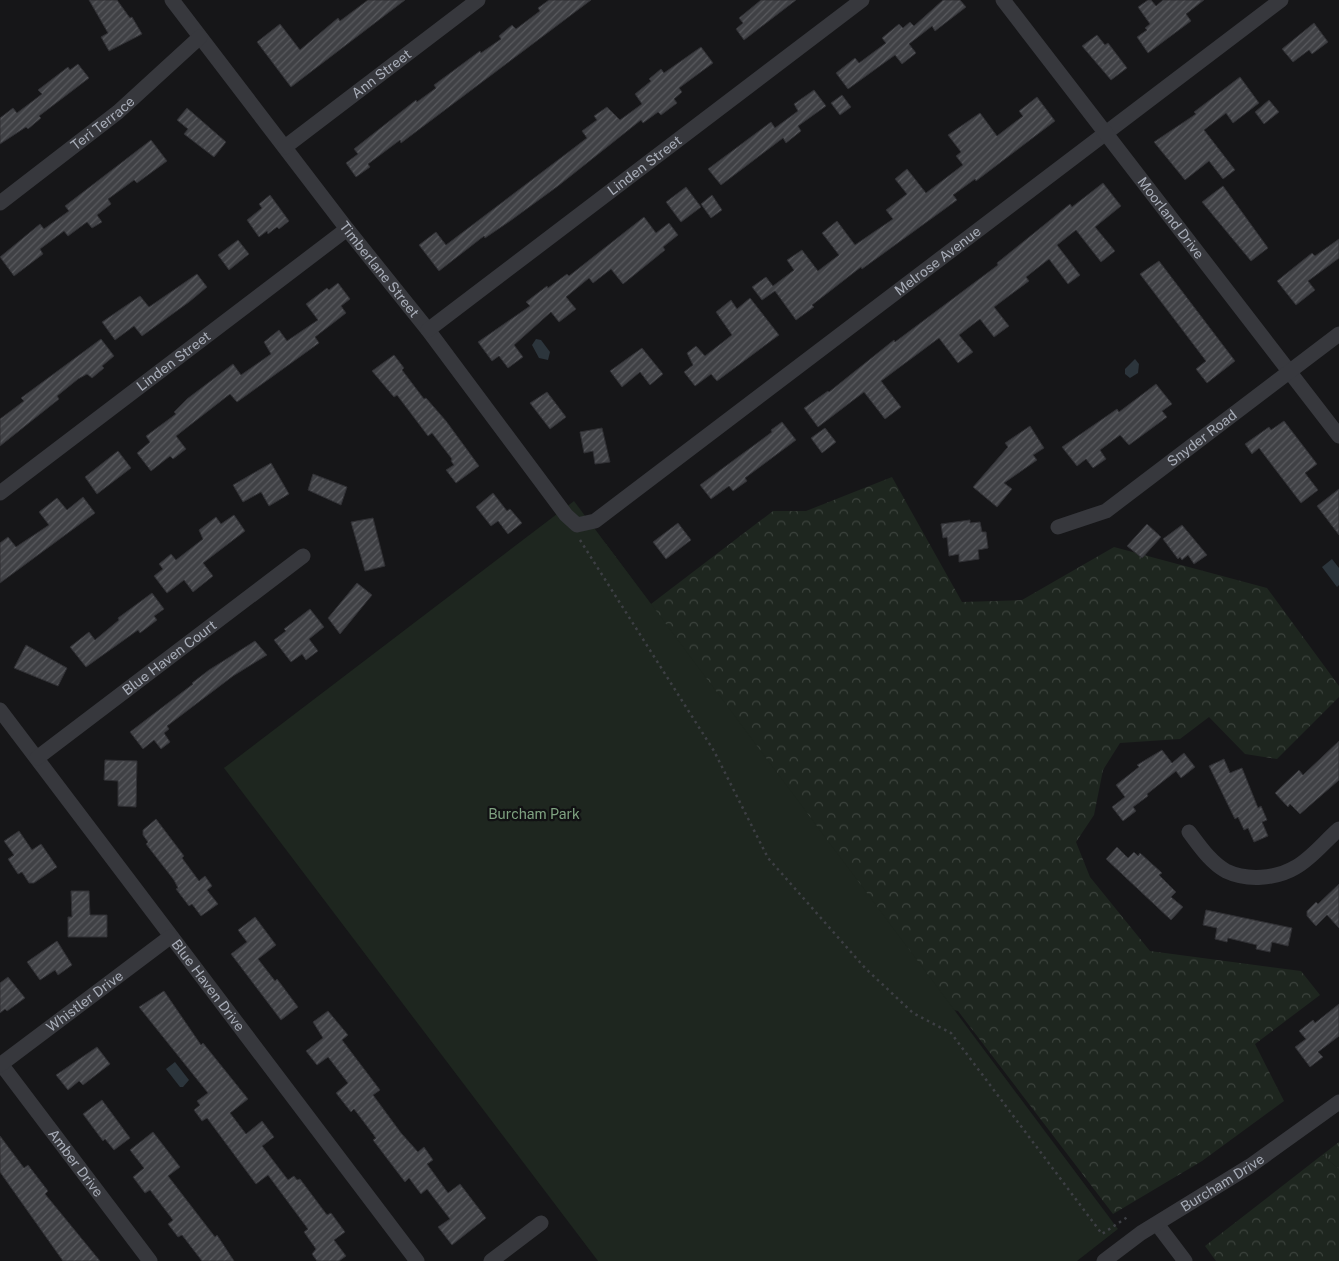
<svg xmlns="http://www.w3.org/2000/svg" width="1339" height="1261" font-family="'Public Sans',sans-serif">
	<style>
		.grass { fill: url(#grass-tufts) }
		.forest { fill: url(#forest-crowns) }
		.park { fill: #1e261f }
		.water { fill: #2c353c }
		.building { fill: url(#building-hatch); stroke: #303034 }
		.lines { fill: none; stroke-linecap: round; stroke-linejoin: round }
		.path { stroke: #3d3f44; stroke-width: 2.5; stroke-dasharray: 2.5 4; stroke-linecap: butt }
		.minor { stroke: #37383d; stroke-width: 15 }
		.labels { text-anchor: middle; stroke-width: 4.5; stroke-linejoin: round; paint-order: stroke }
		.street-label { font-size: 14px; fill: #a8adb8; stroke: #111113 }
		.park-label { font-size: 14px; fill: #7fa381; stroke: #111113 }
	</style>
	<defs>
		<pattern id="grass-tufts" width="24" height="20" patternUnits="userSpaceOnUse" patternTransform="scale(1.25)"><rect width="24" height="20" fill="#1e261f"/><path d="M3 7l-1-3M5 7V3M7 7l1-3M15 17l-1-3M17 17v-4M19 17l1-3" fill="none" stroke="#3c433d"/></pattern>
		<pattern id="forest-crowns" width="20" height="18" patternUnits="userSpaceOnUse" patternTransform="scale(1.25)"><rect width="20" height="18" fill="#1e261f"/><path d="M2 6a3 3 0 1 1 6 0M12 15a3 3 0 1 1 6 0" fill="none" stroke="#3c433d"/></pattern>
		<pattern id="building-hatch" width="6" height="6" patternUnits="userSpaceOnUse" patternTransform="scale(1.25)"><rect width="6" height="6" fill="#404145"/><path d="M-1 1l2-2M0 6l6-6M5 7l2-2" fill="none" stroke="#595a5e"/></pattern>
	</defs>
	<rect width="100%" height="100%" fill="#161618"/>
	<polygon class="grass" points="1339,1142 1339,1169 1322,1155"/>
	<g class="forest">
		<polygon points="892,477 962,602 1022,600 1114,547 1267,588 1339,686 1339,697 1277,759 1245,754 1209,717 1180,739 1120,743 1103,770 1094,815 1076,842 1090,877 1150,951 1301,971 1320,995 1255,1044 1284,1101 1202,1161 1113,1214 958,1011 928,1004 224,768 606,544 651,604 773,511 806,511"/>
		<polygon points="1322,1155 1339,1169 1339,1261 1216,1261 1205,1246"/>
	</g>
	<polygon class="park" points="574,501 1118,1229 1077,1261 598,1261 224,768"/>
	<g class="water">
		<polygon points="536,339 541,340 550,352 548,360 539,358 532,345"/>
		<polygon points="1135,359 1139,364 1138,373 1130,378 1125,374 1125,369"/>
		<polygon points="1332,559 1339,568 1339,585 1337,587 1322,567"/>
		<polygon points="175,1062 189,1080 183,1087 180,1087 166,1069"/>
	</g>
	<g class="building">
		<polygon points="89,0 117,0 130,18 132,17 142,34 109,51 101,37 108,33"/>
		<polygon points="368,0 405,0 291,87 257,42 280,24 300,50 338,18 340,21"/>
		<polygon points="549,0 591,0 401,143 400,140 368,164 370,167 356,177 346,163 358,154 354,149 416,100 417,102 436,88 434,85 480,51 481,53 501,39 499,36 512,25 516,29 540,11 538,8"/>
		<polygon points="761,0 796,0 744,40 736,29 743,23 739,18"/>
		<polygon points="943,0 960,0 966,7 935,31 932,26 909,44 916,53 902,64 895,55 848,89 836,73 855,58 859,63 886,43 882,38 899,24 903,28 910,22 914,26"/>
		<polygon points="1148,0 1151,0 1156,6 1163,0 1204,0 1186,14 1191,21 1148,53 1137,37 1147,30 1145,28 1150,24 1138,7"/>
		<polygon points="1314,23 1328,42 1312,54 1309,50 1293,62 1282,49"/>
		<polygon points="1097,35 1105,45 1108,43 1127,68 1111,80 1082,46"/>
		<polygon points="701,47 713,63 679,88 682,92 674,99 677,103 661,115 658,112 643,123 641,120 558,186 510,221 485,238 484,236 439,271 419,245 436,232 446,245 587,138 582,131 597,120 594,116 607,107 620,120 642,104 635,94 651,81 649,79 661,69 664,73"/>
		<polygon points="78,64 89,78 39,116 41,118 28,129 26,127 0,144 0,118 13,108 17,113 42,94 38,90 68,67 70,70"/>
		<polygon points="1240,77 1259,103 1233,123 1226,113 1204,130 1235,170 1223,179 1209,161 1185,180 1154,142 1196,114 1194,112"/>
		<polygon points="814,90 826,106 798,126 801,131 786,143 783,138 721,185 708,169 771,122 775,128 798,111 794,104"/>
		<polygon points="842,95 851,107 840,115 831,103"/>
		<polygon points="1037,97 1055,121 976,181 975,179 953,195 957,200 862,269 861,267 812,305 814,307 796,320 775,291 762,300 752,287 766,277 773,286 794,270 787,260 802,250 818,271 839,255 822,233 837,221 855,245 893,219 886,210 907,194 895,179 907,169 926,193 963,165 956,156 961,152 948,135 980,113 997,136 1023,116 1019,111"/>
		<polygon points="1269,100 1279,112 1264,124 1255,112"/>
		<polygon points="187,108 226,142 214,157 184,134 188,129 177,120"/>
		<polygon points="151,140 167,161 137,183 134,180 108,199 111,204 97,215 102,222 92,228 87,222 68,236 64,231 40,249 43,254 14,276 0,257 40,224 44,229 69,211 65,206"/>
		<polygon points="1103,183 1121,206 1095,227 1115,251 1101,262 1076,230 1057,245 1080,275 1068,284 1049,259 1026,277 1029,281 994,307 1009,326 994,337 980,319 959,335 973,352 958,363 939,338 881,381 901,407 885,419 864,392 818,427 804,408 828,391 829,392 894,340 895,342 998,265 997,263 1070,204 1072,207"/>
		<polygon points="1223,186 1268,248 1251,261 1202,202"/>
		<polygon points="686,187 701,207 681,222 666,202"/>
		<polygon points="270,195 289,221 279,229 277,227 268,234 267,231 259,237 247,220 262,208 259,204"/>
		<polygon points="712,195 722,210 711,218 701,204"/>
		<polygon points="644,217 656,233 669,223 678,235 663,247 665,250 623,284 611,269 593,283 589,278 566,297 576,309 559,322 551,312 514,345 523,357 508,368 499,356 492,361 478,342 530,306 526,302 547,286 548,288 567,274 569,276"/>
		<polygon points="1339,239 1339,258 1308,281 1315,290 1296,305 1277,281 1312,253 1315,256"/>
		<polygon points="238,240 249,254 229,270 218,255"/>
		<polygon points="1159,261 1235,361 1207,383 1196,369 1206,361 1140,274"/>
		<polygon points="197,274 207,287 189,302 142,336 134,326 115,340 102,322 140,296 149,307"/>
		<polygon points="338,283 350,299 341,306 346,313 315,337 319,343 237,402 230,394 176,436 186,449 173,459 170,456 151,471 137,453 150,442 146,436 176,414 174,412 187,399 233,364 241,375 271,354 264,342 279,330 287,341 318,320 306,304 327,288 329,290"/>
		<polygon points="750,298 779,335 717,381 711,374 695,386 684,372 693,365 687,353 696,346 705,356 732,335 716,312 731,300 737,309"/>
		<polygon points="101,339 114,356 102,366 104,368 92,378 87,374 78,379 57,396 59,399 0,446 0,419 24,401 21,398"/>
		<polygon points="642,348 663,374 650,385 640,372 622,387 610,371"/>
		<polygon points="394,355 404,368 402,370 424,399 426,398 446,421 479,466 456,483 446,470 454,465 451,461 452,459 432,433 428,436 397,395 394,397 372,371"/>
		<polygon points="1156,384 1172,404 1162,411 1167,417 1129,445 1120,435 1100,450 1106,459 1093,468 1086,459 1077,466 1062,447 1117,409 1119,412"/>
		<polygon points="547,392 566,417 550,429 530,403"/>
		<polygon points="1284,421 1317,464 1305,473 1318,490 1301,503 1259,448 1252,454 1245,444 1269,427 1271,430"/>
		<polygon points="782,422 796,440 745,478 747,481 733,491 729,486 711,499 700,485 772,432 771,430"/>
		<polygon points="1030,426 1044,448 1033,455 1037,460 1004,483 1012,489 997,507 973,487 1008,447 1005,443"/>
		<polygon points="602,428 610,462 595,464 593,451 584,453 580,432"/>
		<polygon points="825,428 836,442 822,453 811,438"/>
		<polygon points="118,451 131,468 97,494 85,477"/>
		<polygon points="271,463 289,494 269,506 261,492 243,502 233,485"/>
		<polygon points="313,474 347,487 341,505 308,490"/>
		<polygon points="1339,489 1339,535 1317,506"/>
		<polygon points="493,493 507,511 510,509 522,523 508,534 498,521 491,526 476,507"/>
		<polygon points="83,497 95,513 0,583 0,543 8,537 16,547 49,525 39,512 57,498 67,510"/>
		<polygon points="234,515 245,531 203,563 213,576 193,592 184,580 167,593 154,576 163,569 159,564 171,554 176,560 203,539 199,530 216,517 221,524"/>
		<polygon points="373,518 385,566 365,571 351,522"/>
		<polygon points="970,520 970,523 980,522 982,532 986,532 988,548 978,550 979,559 959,562 959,554 949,556 947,537 943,538 941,524"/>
		<polygon points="678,523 691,540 666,559 653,542"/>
		<polygon points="1147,524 1161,537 1142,558 1127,546"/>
		<polygon points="1182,525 1207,555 1194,564 1188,555 1182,560 1180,557 1178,559 1163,539"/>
		<polygon points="357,583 372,595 340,634 328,618"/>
		<polygon points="152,593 164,609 154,616 157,620 140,633 138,630 86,667 70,647 89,632 95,640 119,620 118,618"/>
		<polygon points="310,609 324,627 309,639 318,651 306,660 302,654 291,662 274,640 286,631 284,629"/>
		<polygon points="255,641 267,655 233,676 167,726 169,729 164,733 170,742 161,749 154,740 143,749 130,732 193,684 192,683 209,670"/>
		<polygon points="26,645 67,668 58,686 14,668"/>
		<polygon points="1339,741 1339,780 1300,814 1290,804 1288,807 1275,793 1299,770 1303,775"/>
		<polygon points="1162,750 1172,763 1184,753 1195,767 1181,778 1176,771 1147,794 1148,796 1133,807 1136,811 1123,821 1112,807 1125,797 1116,785 1139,767 1137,765"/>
		<polygon points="1224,759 1230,773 1242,768 1258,808 1261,806 1267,820 1262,822 1268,836 1254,842 1248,828 1244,830 1238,817 1235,819 1231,811 1209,766"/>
		<polygon points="105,760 137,761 136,807 118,806 118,781 104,780"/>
		<polygon points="156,819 184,856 182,858 199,881 205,876 212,886 207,890 218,904 201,916 192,904 189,906 176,889 178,888 174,880 146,844 148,842 143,835 143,830"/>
		<polygon points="19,831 32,850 41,844 57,867 34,883 29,883 22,872 18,874 8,859 14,855 4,841"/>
		<polygon points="1117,847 1128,858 1134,852 1138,856 1140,853 1162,873 1159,875 1176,892 1171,897 1183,907 1171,920 1106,859"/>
		<polygon points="1339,884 1339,928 1327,915 1316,926 1307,916 1307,911 1316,902 1318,904"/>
		<polygon points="71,891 89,891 90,915 107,915 107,937 68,937 68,917 72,917"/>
		<polygon points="1206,910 1292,928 1288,946 1272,942 1270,952 1256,949 1257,945 1228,938 1227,942 1215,939 1217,928 1203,925"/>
		<polygon points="255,917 276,945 258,959 275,981 277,979 298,1007 281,1020 231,954 247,942 238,930"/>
		<polygon points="57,941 72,965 58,975 55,970 40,980 27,962"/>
		<polygon points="8,977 25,998 7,1011 5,1009 0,1013 0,983"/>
		<polygon points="164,991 201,1045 203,1043 248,1099 230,1113 246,1134 262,1121 274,1137 262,1146 288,1180 294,1176 297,1180 300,1179 327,1215 331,1213 345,1232 334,1240 346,1256 339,1261 317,1261 312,1254 316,1249 304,1232 308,1229 268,1175 256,1184 207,1118 202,1121 194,1110 200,1105 197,1101 208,1093 139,1007"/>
		<polygon points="1339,1004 1339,1036 1318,1052 1323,1057 1310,1067 1295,1047 1306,1039 1299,1031 1313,1020 1315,1023"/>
		<polygon points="328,1011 348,1035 342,1040 380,1090 373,1095 401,1133 418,1152 424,1147 433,1160 427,1164 448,1193 460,1184 486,1218 452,1245 438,1227 450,1219 427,1189 421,1194 409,1178 405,1182 373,1140 376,1138 354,1109 351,1112 336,1093 348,1083 328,1057 317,1065 306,1051 323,1038 313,1022"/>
		<polygon points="97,1047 110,1064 83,1085 79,1081 68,1090 56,1075"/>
		<polygon points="102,1100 130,1138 114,1150 105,1139 103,1141 83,1114"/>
		<polygon points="153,1132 180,1167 168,1176 215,1237 217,1235 234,1261 202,1261 182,1235 178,1237 168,1224 173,1220 150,1190 145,1193 133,1177 144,1168 130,1150"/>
		<polygon points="0,1136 24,1168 28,1165 48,1191 45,1194 100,1261 63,1261 0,1172"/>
	</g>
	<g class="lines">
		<polyline class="path" points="580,540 714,751 768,858 865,968 913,1013 951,1033 1102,1234 1129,1216"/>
		<g class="minor">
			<path id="s1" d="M172,0l175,229 81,101 138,185 11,10 18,-4 686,-521"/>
			<path id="s2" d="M1003,0l336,436"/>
			<path id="s3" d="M285,147l193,-147"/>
			<path id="s4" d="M0,203l118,-91 82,-75"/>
			<path id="s5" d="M428,330l434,-330"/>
			<path id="s6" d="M0,493l347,-264"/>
			<path id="s7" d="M1058,527l48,-16 233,-177"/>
			<path id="s8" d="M0,710l417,551"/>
			<path id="s9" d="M37,758l266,-202"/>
			<path d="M1189,832c10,13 21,30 37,39 21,10 50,8 70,-4 16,-9 29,-26 43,-38"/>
			<path id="s10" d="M1,1064l149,197"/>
			<path id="s11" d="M0,1065l170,-128"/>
			<polyline points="1157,1224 1185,1261"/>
			<polyline points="491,1261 541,1223"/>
			<path id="s12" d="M1104,1261l37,-28 109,-67 89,-64"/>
		</g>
	</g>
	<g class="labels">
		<g class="street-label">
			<text dy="5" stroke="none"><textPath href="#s3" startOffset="121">Ann Street</textPath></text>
			<text dy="5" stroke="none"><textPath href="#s4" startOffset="130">Teri Terrace</textPath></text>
			<text dy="5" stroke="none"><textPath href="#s5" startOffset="272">Linden Street</textPath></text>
			<text dy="5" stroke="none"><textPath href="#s2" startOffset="275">Moorland Drive</textPath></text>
			<text dy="5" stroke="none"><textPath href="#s1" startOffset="1112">Melrose Avenue</textPath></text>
			<text dy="5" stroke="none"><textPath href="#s1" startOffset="340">Timberlane Street</textPath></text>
			<text dy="5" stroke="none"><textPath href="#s6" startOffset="218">Linden Street</textPath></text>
			<text dy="5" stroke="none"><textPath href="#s7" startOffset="171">Snyder Road</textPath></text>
			<text dy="5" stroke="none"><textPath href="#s9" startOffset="166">Blue Haven Court</textPath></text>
			<text dy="5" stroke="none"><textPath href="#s8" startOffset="345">Blue Haven Drive</textPath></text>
			<text dy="5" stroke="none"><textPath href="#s11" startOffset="106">Whistler Drive</textPath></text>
			<text dy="5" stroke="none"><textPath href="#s10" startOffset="124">Amber Drive</textPath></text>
			<text dy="5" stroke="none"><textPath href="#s12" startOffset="142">Burcham Drive</textPath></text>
		</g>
		<g class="park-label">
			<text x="534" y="819">Burcham Park</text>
		</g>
	</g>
</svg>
